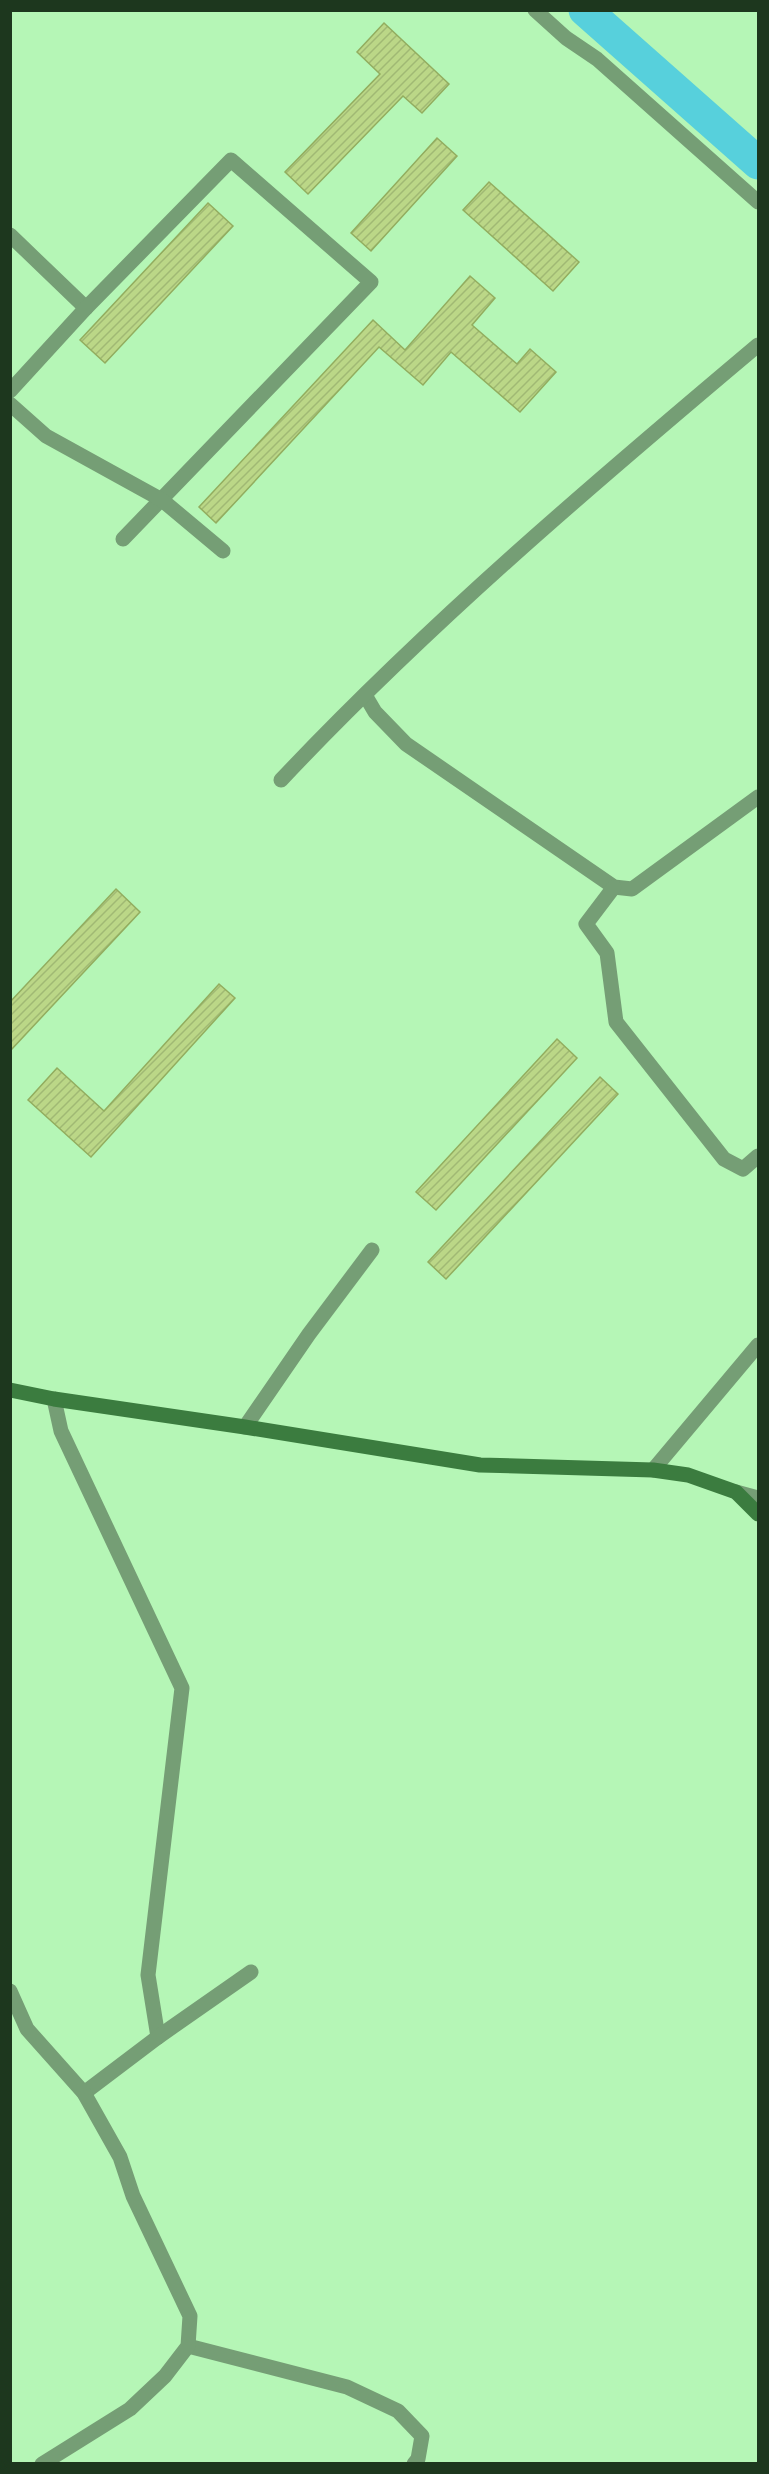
<svg xmlns="http://www.w3.org/2000/svg" width="769" height="2474" font-family="Ubuntu,sans-serif">
	<style>
		.lines { fill: none; stroke-linecap: round; stroke-linejoin: round }
		.river { stroke: #57d0dc; stroke-width: 33 }
		.building { fill: url(#building-hatch); stroke: #92ad5f; stroke-width: 1.5 }
		.minor { stroke: #759e75; stroke-width: 15 }
		.tertiary { stroke: #759e75; stroke-width: 15 }
		.secondary { stroke: #3b7c3f; stroke-width: 15 }
	</style>
	<defs>
		<pattern id="building-hatch" width="6" height="6" patternUnits="userSpaceOnUse" patternTransform="scale(1.5)"><rect width="6" height="6" fill="#bbd787"/><path d="M-1 1l2-2M0 6l6-6M5 7l2-2" fill="none" stroke="#a0b974"/></pattern>
	</defs>
	<rect width="100%" height="100%" fill="#b5f6b6"/>
	<g class="lines">
		<polyline class="river" points="585,10 758,163"/>
	</g>
	<g class="building">
		<polygon points="384,23 449,84 422,113 403,96 308,194 285,172 380,74 357,52"/>
		<polygon points="437,138 457,156 371,251 351,233"/>
		<polygon points="489,182 579,262 553,291 463,210"/>
		<polygon points="208,203 233,226 105,363 80,340"/>
		<polygon points="470,276 495,298 472,325 517,364 530,349 556,372 520,412 451,352 423,385 379,347 216,523 199,507 373,320 405,350"/>
		<polygon points="116,889 140,912 10,1051 10,1002"/>
		<polygon points="219,984 235,998 91,1157 28,1100 57,1068 104,1111"/>
		<polygon points="557,1039 577,1058 436,1210 416,1192"/>
		<polygon points="600,1077 618,1094 446,1279 428,1262"/>
	</g>
	<g class="lines">
		<g class="minor">
			<polyline points="535,10 566,38 597,59 758,202"/>
			<polyline points="10,235 86,308"/>
			<polyline points="10,391 86,308 231,160 371,282 123,539"/>
			<polyline points="10,404 46,436 162,500 223,551"/>
			<polyline points="365,695 375,712 406,744 614,887 632,889 758,797"/>
			<path d="M281,780c148,-157 313,-297 477,-435"/>
			<polyline points="614,887 586,924 607,953 616,1022 724,1159 743,1169 758,1156"/>
			<polyline points="54,1399 61,1431 182,1688 148,1975 158,2037"/>
			<polyline points="245,1427 309,1334 372,1250"/>
			<polyline points="653,1470 758,1345"/>
			<polyline points="736,1492 758,1498"/>
			<polyline points="84,2093 158,2037 251,1972"/>
			<polyline points="188,2346 347,2387 398,2411 422,2436 418,2459 414,2464"/>
		</g>
		<polyline class="tertiary" points="10,1991 27,2029 84,2093 120,2157 133,2196 190,2316 188,2346 165,2376 130,2409 42,2464"/>
		<polyline class="secondary" points="10,1390 54,1399 245,1427 480,1465 653,1470 688,1475 736,1492 758,1514"/>
	</g>
	<rect width="769" height="2474" fill="none" stroke="#1d371e" stroke-width="24"/>
</svg>
